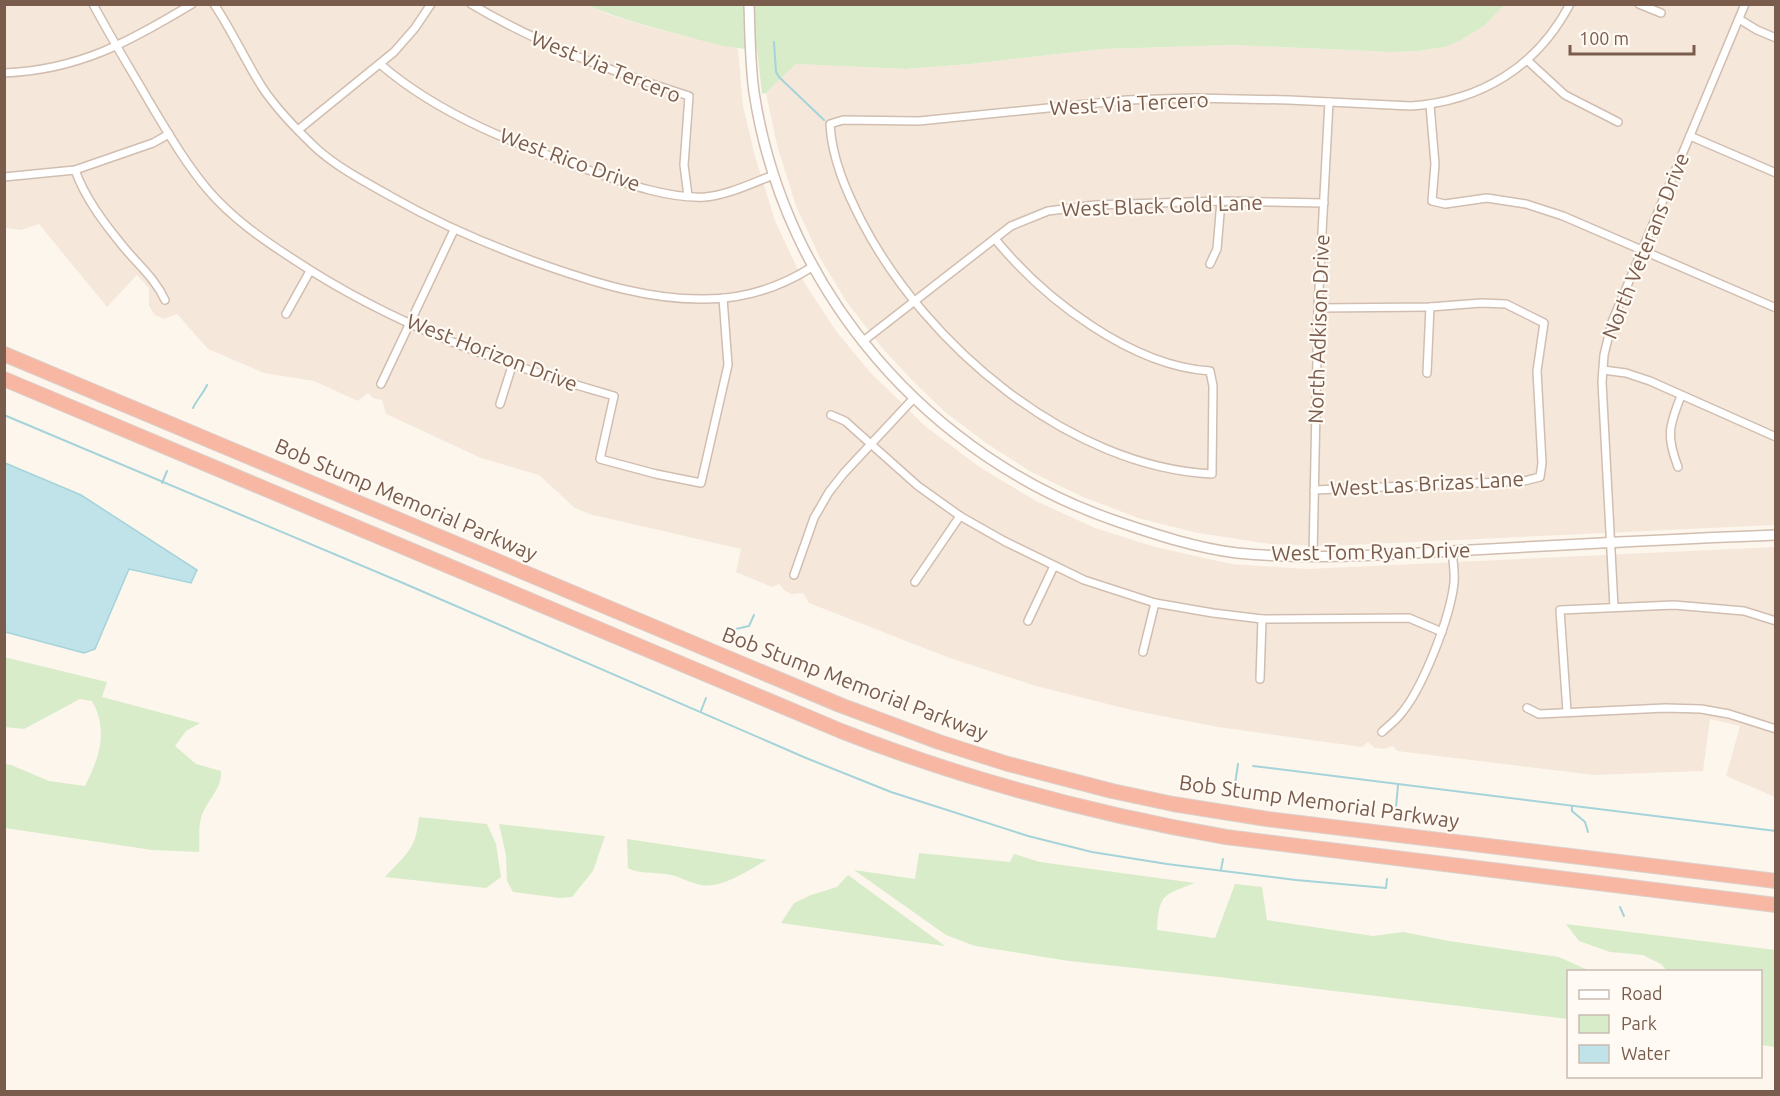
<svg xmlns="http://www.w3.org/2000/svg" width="1780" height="1096" font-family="Ubuntu,sans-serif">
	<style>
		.residential { fill: #f5e8da }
		.green { fill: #d8ecc9 }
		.water { fill: #bfe3e8; stroke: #a5d3da; stroke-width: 1.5 }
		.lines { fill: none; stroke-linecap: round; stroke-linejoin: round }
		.stream { stroke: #a5d3da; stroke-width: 2 }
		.minor-casing { stroke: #d1beb0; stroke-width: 10 }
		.tertiary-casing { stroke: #d1beb0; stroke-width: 12 }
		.motorway-casing { stroke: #dad1cd; stroke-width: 16 }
		.minor { stroke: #fff; stroke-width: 7 }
		.tertiary { stroke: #fff; stroke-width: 9 }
		.motorway { stroke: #f7b7a3; stroke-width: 14 }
		.labels { text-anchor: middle; stroke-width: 4.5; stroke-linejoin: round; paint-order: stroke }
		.street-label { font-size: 21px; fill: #7a5c4d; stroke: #fffaf3 }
	</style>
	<rect width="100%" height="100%" fill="#fdf6ec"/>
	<g class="residential">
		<polygon points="4,5 587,5 610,15 653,28 738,49 743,106 755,156 775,221 804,282 836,331 869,371 925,426 981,468 1036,501 1095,528 1155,547 1231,564 1307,569 1775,547 1775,797 1726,776 1740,726 1710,719 1703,771 1594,775 1397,751 1393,746 1383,749 1375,748 1368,742 1362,747 1218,727 1131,710 1036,686 947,657 809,603 803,593 792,594 785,591 779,584 772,587 736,572 741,549 589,514 575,508 539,475 481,458 386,414 382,400 373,398 368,393 358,401 314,381 264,373 208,349 177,314 164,319 155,315 149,306 149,288 137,275 107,307 39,224 21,230 5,228"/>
		<polygon points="1504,5 1775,5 1775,525 1329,546 1270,544 1198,533 1138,518 1083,497 1031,472 986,443 945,412 912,380 883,349 846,301 820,258 796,206 777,145 766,93 796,64 905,69 970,64 1103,49 1234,45 1391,52 1418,51 1445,47 1461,40 1484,26"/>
	</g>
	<g class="green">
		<path d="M587,5h917l-20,21 -23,14 -16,7 -27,4 -27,1 -157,-7 -131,4 -133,15 -65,5 -109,-5 -30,29 -4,1 -5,-45c-24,1 -46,-6 -68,-12 -35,-9 -69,-18 -102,-32z"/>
		<path d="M4,657l103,25 -5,15 98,26 -14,8 -11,15 21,18 25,7c2,17 -15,30 -20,47 -3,11 -1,24 -2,34l-47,-2 -147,-22v-64l6,1 38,16 36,5c14,-28 24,-55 7,-85l-12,-2 -56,30 -19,-2z"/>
		<path d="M419,817l68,7 9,20 5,33 -15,11 -101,-11c21,-23 31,-27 34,-60z"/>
		<polygon points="499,824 605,836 593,871 572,897 560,898 513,892 507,881 506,855"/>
		<path d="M627,839l140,21c-19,10 -44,29 -66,25 -12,-2 -23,-10 -36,-11 -14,-2 -25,0 -37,-6z"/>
		<path d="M919,853l91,9 4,-8 26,8 155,21c-32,12 -36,11 -38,47l58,8 20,-54 27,3 5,33 106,16 30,-4 46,9 110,16 31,14 -22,1v47l-349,-42 -150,-16 -94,-15 -29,-11 -92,-65 61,9z"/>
		<polygon points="848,875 945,946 781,923 794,903 811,895 837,887"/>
		<polygon points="1566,924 1775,950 1775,1047 1761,1045 1760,972 1667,971 1661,964 1643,955 1610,952 1579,941"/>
	</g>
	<polygon class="water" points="5,463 81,495 197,570 191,583 129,569 95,649 84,653 5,632"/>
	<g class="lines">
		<g class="stream">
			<polyline points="774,42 776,72 779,77 824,120"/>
			<path d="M193,408c4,-9 10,-14 14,-23"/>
			<polyline points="4,415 403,583 806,758 891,792 1028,836 1092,852 1167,864 1296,880 1386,888 1387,879"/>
			<polyline points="162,483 167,471"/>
			<polyline points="733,635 736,629 749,626 754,615"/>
			<polyline points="701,711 706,698"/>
			<polyline points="1253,766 1776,831"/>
			<polyline points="1234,791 1238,764"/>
			<polyline points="1572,806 1572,811 1585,822 1588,832"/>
			<polyline points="1396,808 1398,785"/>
			<polyline points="1221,870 1223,859"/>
			<polyline points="1620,907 1624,916"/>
		</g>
		<defs>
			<g id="minor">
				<path d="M93,4c18,34 38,66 57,99 18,30 36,61 58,87 24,28 54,49 85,69 99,66 208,105 321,137l-14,63 56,15 45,9 27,-118 -5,-67"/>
				<path d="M214,4c18,27 31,56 48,83 15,23 34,42 54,61 22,20 51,35 76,49 51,29 103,51 158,70 49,17 99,32 150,32 40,1 79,-11 112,-32"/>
				<path d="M471,4c69,41 142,68 218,92l-5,69 4,31"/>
				<polyline points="1639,4 1661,13"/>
				<polyline points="1739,19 1757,30 1776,38"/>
				<polyline points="1528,61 1565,95 1618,122"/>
				<path d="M380,64c60,52 140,82 214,108 33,12 76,27 111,25 23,-2 47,-14 69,-22"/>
				<path d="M4,73c75,-3 125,-31 188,-69"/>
				<polyline points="1430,105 1435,164 1432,201 1445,204 1487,198 1526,204 1563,216 1776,308"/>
				<polyline points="298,130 394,52 415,28 431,4"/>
				<polyline points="1690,136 1776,173"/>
				<path d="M75,170c10,28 29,53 47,75 15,19 33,33 43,55"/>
				<polyline points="4,177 75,170 153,143 169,134"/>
				<path d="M995,239c49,60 136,127 215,132l3,15 -1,88c-143,-7 -286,-129 -350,-252 -16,-31 -30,-63 -32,-98l13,-4 76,1 208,-21 67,-2 95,2 122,6c70,-5 126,-39 159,-102"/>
				<polyline points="1210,264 1217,249 1221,201"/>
				<polyline points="286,314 310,271"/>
				<polyline points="862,342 1011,226 1048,211 1095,205 1221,201 1324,203"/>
				<polyline points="1603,370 1626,373 1650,381 1776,437"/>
				<polyline points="1427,373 1430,307"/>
				<polyline points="381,384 454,230"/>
				<polyline points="500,404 512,366"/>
				<polyline points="831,415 845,421 918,486 960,516 1004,541 1084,580 1155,603 1213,613 1262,619 1409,618 1442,632"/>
				<path d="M1678,467c-12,-31 -9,-41 3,-71"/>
				<polyline points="1314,490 1524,481 1540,477 1542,463 1537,371 1544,323 1506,304 1481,303 1430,307 1318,308"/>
				<polyline points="1313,557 1318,308 1329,102"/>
				<polyline points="794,575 814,518 829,492 844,473 913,399"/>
				<polyline points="915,582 960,516"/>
				<polyline points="1614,607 1602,382 1604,355 1612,322 1745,4"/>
				<polyline points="1028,621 1054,566"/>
				<polyline points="1143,652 1155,603"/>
				<polyline points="1260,679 1262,619"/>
				<polyline points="1527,708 1539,714 1665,708 1701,709 1729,714 1776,729"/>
				<polyline points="1567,712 1560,610 1674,605 1744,611 1776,621"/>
				<path d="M1382,732c5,-5 12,-10 17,-16 23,-25 51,-98 55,-133 1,-10 -1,-22 -2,-32"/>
			</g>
			<path id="tertiary" d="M749,4c1,29 1,59 5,88 30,200 175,366 365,430 38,13 77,26 118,31 72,7 143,2 215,-2 108,-6 216,-12 324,-16"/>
			<g id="motorway">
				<polyline points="4,354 840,705 939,742 1008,764 1112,791 1173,804 1267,819 1776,881"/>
				<path d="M4,379l837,352c125,49 253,83 385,106l550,68"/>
			</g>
		</defs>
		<use href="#minor" class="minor-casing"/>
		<use href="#tertiary" class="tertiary-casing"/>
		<use href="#motorway" class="motorway-casing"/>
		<use href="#minor" class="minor"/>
		<use href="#tertiary" class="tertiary"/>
		<use href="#motorway" class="motorway"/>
	</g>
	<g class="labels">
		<g class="street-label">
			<text transform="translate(606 67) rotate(22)" y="7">West Via Tercero</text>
			<text transform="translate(1129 104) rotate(-3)" y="7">West Via Tercero</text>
			<text transform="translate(570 160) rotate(20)" y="7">West Rico Drive</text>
			<text transform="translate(1162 206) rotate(-2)" y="7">West Black Gold Lane</text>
			<text transform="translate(1646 246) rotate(-68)" y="7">North Veterans Drive</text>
			<text transform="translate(1319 329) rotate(-88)" y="7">North Adkison Drive</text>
			<text transform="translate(492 353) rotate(21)" y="7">West Horizon Drive</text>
			<text transform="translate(1427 484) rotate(-3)" y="7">West Las Brizas Lane</text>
			<text transform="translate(406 500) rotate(23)" y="7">Bob Stump Memorial Parkway</text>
			<text transform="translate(1371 552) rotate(-1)" y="7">West Tom Ryan Drive</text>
			<text transform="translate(855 684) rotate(21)" y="7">Bob Stump Memorial Parkway</text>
			<text transform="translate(1319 802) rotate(8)" y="7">Bob Stump Memorial Parkway</text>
		</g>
	</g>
	<rect width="1780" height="1096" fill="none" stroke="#7a5c4d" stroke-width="12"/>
	<rect x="1567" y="970" width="195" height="108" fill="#fffaf3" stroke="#cabbb1" stroke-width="1.5"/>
	<rect x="1579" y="990" width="30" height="9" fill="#ffffff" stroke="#cabbb1" stroke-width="1.5"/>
	<text x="1621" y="1000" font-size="18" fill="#7a5c4d">Road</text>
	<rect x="1579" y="1015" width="30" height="18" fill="#d8ecc9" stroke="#cabbb1" stroke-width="1.5"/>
	<text x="1621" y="1030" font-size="18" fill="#7a5c4d">Park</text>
	<rect x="1579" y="1045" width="30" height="18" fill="#bfe3e8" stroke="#cabbb1" stroke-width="1.5"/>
	<text x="1621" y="1060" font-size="18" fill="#7a5c4d">Water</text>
	<path d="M1570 45v9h124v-9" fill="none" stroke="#7a5c4d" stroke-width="3"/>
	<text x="1579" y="45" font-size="18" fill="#7a5c4d" stroke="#fffaf3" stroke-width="4.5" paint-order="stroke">100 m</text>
</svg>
